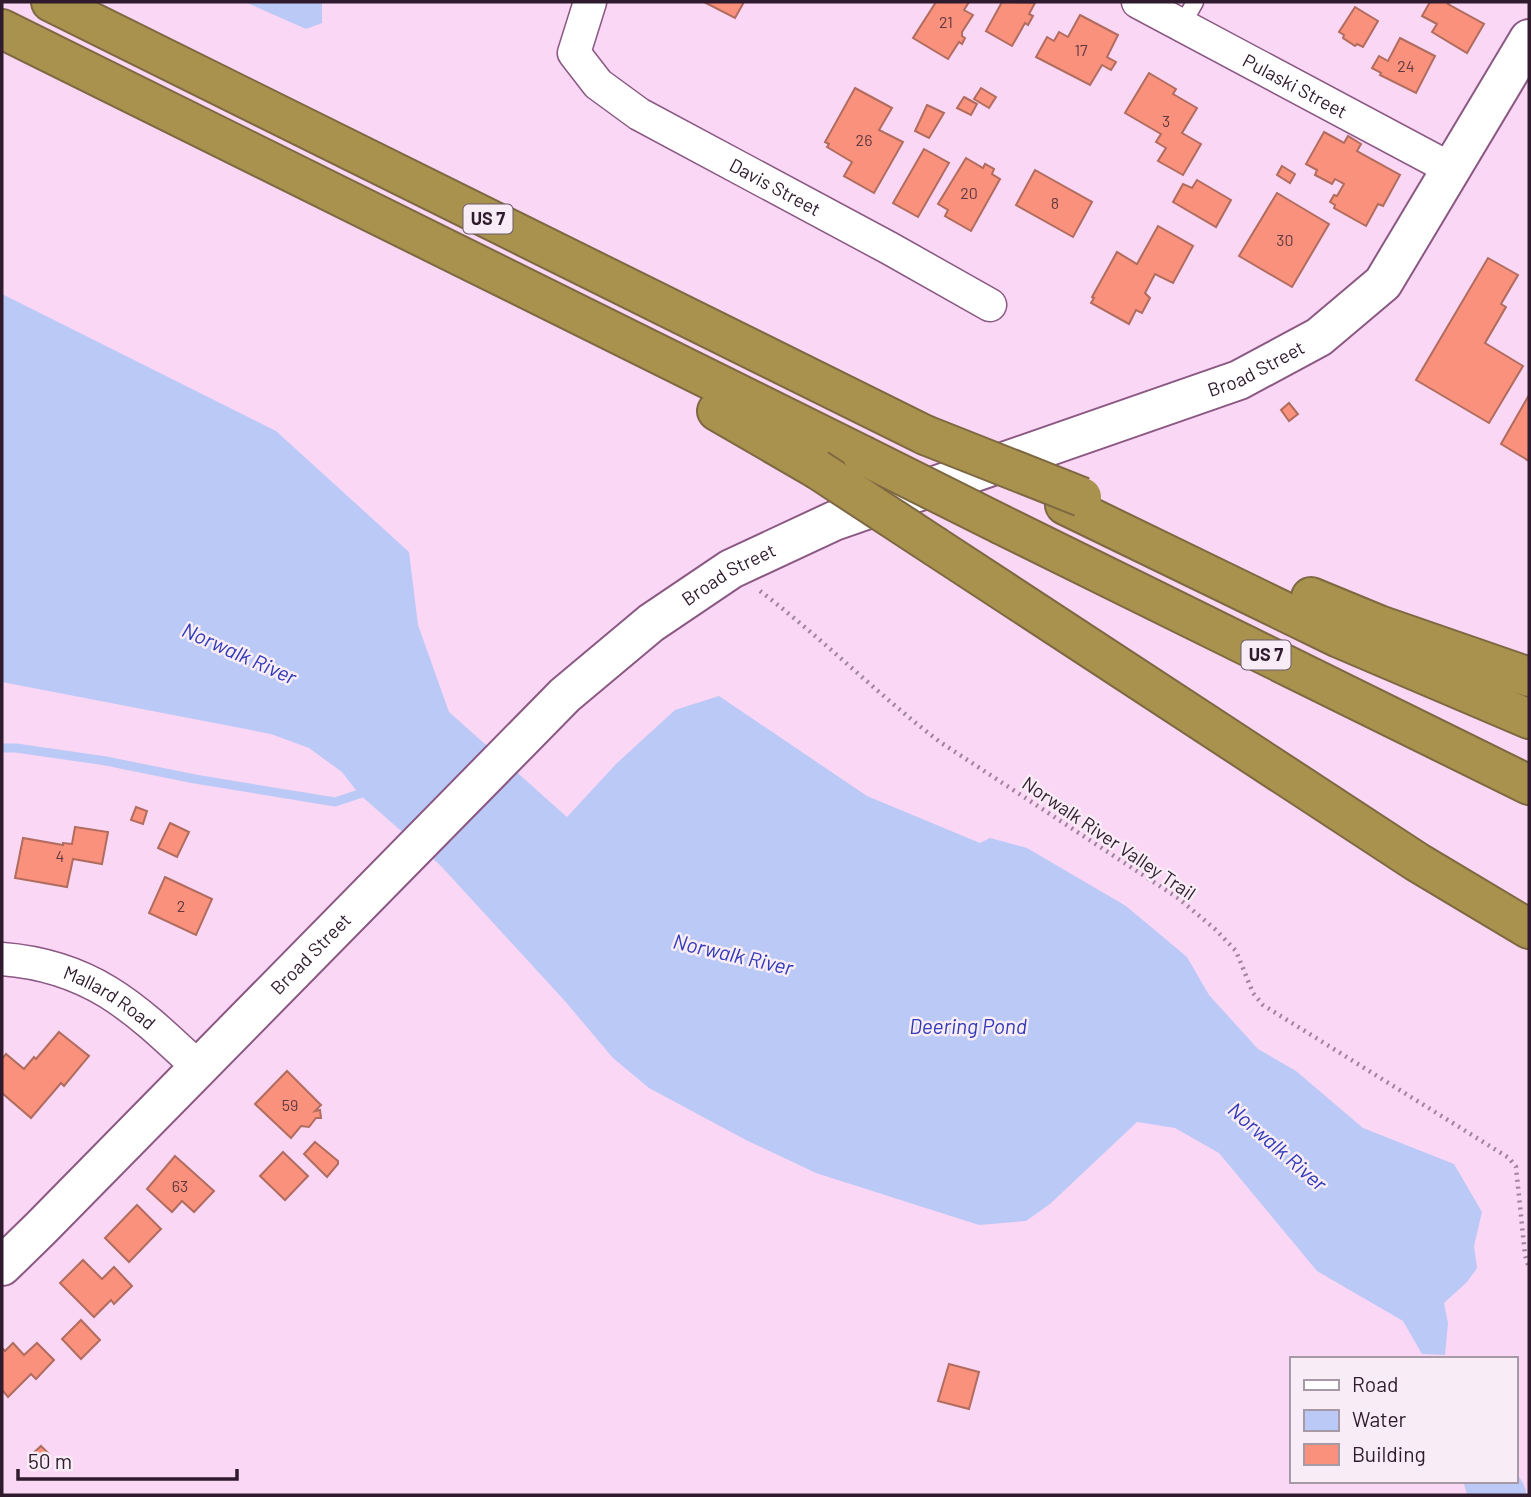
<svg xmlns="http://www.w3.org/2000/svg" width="1531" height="1497" font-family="Barlow,sans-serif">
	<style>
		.water { fill: #bbc9f7 }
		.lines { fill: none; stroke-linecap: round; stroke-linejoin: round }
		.stream { stroke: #bbc9f7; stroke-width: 9 }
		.river { stroke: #bbc9f7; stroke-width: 52 }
		.building { fill: #fa917c; stroke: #b06c5f; stroke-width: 2 }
		.service-casing { stroke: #8a5882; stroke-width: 19 }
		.minor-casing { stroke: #8a5882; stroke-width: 35 }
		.tertiary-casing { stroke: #8a5882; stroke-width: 42 }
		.motorway-casing { stroke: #7e6842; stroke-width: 42 }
		.path { stroke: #9f839b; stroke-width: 4.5; stroke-dasharray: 2 5; stroke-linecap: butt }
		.service { stroke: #fff; stroke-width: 16 }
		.minor { stroke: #fff; stroke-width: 32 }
		.tertiary { stroke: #fff; stroke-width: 38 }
		.motorway { stroke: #a8924e; stroke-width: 38 }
		.motorway-bridge-casing { stroke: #7e6842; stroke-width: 42; stroke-linecap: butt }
		.motorway-bridge { stroke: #a8924e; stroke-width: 38 }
		.labels { text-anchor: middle; stroke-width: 5; stroke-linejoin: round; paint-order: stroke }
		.number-label { font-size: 16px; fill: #623841 }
		.shield { fill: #f8edf6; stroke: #6b5a69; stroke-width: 2 }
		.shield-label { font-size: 18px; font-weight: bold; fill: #2f1b2d }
		.street-label { font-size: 19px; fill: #2f1b2d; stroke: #f8edf6 }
		.water-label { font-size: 21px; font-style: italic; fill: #313ab8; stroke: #f8edf6 }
	</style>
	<rect width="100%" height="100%" fill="#fad7f4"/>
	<g class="water">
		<polygon points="245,2 322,2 322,23 306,29"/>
		<polygon points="2,294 276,431 409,552 418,625 449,712 567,817 617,763 675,710 719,696 867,796 980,843 990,838 1027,848 1126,906 1187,957 1209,995 1258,1049 1296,1071 1363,1128 1454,1164 1482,1212 1474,1246 1477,1268 1467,1282 1444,1303 1448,1323 1445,1355 1422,1354 1403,1321 1317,1271 1219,1153 1175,1128 1137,1122 1050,1204 1026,1221 979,1225 816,1173 746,1140 649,1088 613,1058 564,1000 440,865 359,794 342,772 309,748 271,734 2,682"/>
	</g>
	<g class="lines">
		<polyline class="stream" points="2,748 16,748 106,761 195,779 335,802 368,791"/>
		<polyline class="river" points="1490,1481 1500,1495"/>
	</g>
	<g class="building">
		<polygon points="704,2 744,2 735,18"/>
		<polygon points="936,2 969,2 964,10 973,15 962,32 962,36 965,38 962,44 959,42 948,59 913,38"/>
		<polygon points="1002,2 1035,3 1029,14 1033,16 1028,25 1025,23 1012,46 986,31"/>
		<polygon points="1430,2 1450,2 1448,4 1484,24 1467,53 1432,32 1437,24 1422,16"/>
		<polygon points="1355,7 1378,21 1363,47 1357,44 1355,46 1343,38 1344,35 1339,32"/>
		<polygon points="1080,15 1118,35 1107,57 1116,62 1111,70 1102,65 1090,85 1036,57 1047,37 1054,41 1059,32 1068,37"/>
		<polygon points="1400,38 1435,56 1416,93 1380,75 1381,73 1372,68 1379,56 1388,61"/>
		<polygon points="1149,73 1176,89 1173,94 1197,108 1182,133 1201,144 1183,175 1158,161 1166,148 1156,142 1161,134 1125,113"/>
		<polygon points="855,88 892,108 879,130 903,142 874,193 844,176 852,162 827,147 829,144 825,142"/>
		<polygon points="981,88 996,97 989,108 974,99"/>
		<polygon points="964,97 977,104 971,115 957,108"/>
		<polygon points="927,105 944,113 929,138 915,131"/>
		<polygon points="1324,132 1344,143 1348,136 1361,144 1357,151 1400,175 1383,206 1378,204 1366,226 1334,208 1335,205 1330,202 1334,195 1337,196 1344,184 1335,179 1332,184 1315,175 1317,170 1306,164"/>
		<polygon points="924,149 949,163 918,217 893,203"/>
		<polygon points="966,158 983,168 985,164 994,169 992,174 1000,179 971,231 945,216 948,210 938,204"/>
		<polygon points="1282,166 1295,174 1290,183 1277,175"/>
		<polygon points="1035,170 1092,202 1073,237 1016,205"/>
		<polygon points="1197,180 1231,200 1216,227 1173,202 1183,184 1192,188"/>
		<polygon points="1277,193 1329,224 1292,287 1239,256"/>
		<polygon points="1158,226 1193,246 1173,283 1155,274 1145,293 1150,298 1142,313 1136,310 1129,324 1091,303 1094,298 1092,297 1117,252 1137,264"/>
		<polygon points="1488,258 1518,275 1501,304 1506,307 1485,343 1523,366 1489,423 1416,380"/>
		<polygon points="1529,395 1529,461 1501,444"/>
		<polygon points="1289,403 1298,414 1289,421 1281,410"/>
		<polygon points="136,807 147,811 143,824 131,820"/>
		<polygon points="170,823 189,832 177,857 158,848"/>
		<polygon points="75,827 108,832 102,864 73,859 67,887 15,878 23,838 63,845 63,843 72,844"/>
		<polygon points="165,877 212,899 196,935 149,913"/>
		<polygon points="59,1032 89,1056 64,1086 61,1083 31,1118 2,1093 2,1059 6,1054 24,1069 34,1057 36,1059"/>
		<polygon points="287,1071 321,1105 315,1111 320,1110 321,1118 316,1118 309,1127 301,1126 291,1138 255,1104"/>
		<polygon points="315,1142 338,1161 338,1164 327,1177 304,1154"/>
		<polygon points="283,1152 308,1176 285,1200 260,1176"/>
		<polygon points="175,1156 214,1191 194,1212 182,1201 172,1212 147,1189"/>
		<polygon points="137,1205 161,1229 129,1262 105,1238"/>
		<polygon points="83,1260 102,1279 114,1267 132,1286 114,1304 111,1300 94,1317 60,1283"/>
		<polygon points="81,1320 100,1340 81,1359 62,1339"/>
		<polygon points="13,1343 24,1355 37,1343 54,1360 36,1379 31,1374 8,1397 2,1390 2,1348 5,1351"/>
		<polygon points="949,1364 979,1372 969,1409 938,1401"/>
		<polygon points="41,1446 49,1454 38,1464 30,1456"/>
	</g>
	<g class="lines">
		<defs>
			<polyline id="service" points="1182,25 1195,2"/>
			<g id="minor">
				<path id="s1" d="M590,2l-16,51 24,31 41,30 250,134 101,57"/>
				<path id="s2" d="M1138,2l315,168"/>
				<path id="s3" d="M2,959c91,7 134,50 197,109"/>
			</g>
			<g id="tertiary">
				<path id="s4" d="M2,1266l39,-38 524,-533 86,-72 80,-54 103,-48 405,-141 80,-43 64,-54 146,-244"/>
			</g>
			<g id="motorway">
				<polyline points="51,2 925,435"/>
				<polyline points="2,29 862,455"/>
				<polyline points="717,411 817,469"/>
				<polyline points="1065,505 1339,638 1529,719"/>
				<polyline points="1002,525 1529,785"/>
				<polyline points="936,547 1417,862 1529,929"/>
				<polyline points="1311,597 1379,625 1529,677"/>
			</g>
		</defs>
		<use href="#service" class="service-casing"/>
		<use href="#minor" class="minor-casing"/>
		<use href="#tertiary" class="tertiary-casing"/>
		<use href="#motorway" class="motorway-casing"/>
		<path class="path" d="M760,591c62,47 117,103 180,151l238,156 38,32 20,21 17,42 10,12 246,153 7,9 9,88 4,13"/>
		<use href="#service" class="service"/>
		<use href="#minor" class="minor"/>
		<use href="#tertiary" class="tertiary"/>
		<use href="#motorway" class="motorway"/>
		<defs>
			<g id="motorway-bridge">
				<polyline points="925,435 1082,497"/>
				<polyline points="862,455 1002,525"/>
				<polyline points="817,469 936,547"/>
			</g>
		</defs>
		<use href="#motorway-bridge" class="motorway-bridge-casing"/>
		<use href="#motorway-bridge" class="motorway-bridge"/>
	</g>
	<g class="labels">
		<g class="number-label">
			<text x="946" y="28">21</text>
			<text x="1081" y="56">17</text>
			<text x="1406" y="72">24</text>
			<text x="1166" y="127">3</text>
			<text x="864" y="146">26</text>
			<text x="969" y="199">20</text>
			<text x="1055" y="209">8</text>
			<text x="1285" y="246">30</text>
			<text x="60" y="862">4</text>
			<text x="181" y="912">2</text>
			<text x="290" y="1111">59</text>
			<text x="180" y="1192">63</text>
		</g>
		<g class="shield">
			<rect x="463.5" y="204.5" width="49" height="29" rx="5"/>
			<rect x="1241.5" y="640.5" width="49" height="29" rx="5"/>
		</g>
		<g class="shield-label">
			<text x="488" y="225">US 7</text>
			<text x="1266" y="661">US 7</text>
		</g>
		<g class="street-label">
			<text dy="7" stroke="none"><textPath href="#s2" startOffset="178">Pulaski Street</textPath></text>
			<text dy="7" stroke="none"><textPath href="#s1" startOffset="298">Davis Street</textPath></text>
			<text dy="7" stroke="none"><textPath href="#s4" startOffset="1573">Broad Street</textPath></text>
			<text dy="7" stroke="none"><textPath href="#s4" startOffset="1006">Broad Street</textPath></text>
			<text transform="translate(1109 838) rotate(34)" y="7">Norwalk River Valley Trail</text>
			<text dy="7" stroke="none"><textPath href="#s4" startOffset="439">Broad Street</textPath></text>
			<text dy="7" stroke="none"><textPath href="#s3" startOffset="116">Mallard Road</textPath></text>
		</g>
		<g class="water-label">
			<text transform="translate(239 654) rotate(24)" y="7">Norwalk River</text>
			<text transform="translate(733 955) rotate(13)" y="7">Norwalk River</text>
			<text x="968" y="1034">Deering Pond</text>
			<text transform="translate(1277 1147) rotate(41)" y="7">Norwalk River</text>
		</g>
	</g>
	<rect width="1531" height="1497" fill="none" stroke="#2f1b2d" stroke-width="7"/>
	<rect x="1290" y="1357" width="228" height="126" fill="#f8edf6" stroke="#a899a6" stroke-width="2"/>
	<rect x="1304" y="1380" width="35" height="10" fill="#ffffff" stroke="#a899a6" stroke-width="2"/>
	<text x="1352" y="1392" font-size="21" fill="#2f1b2d">Road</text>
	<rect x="1304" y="1410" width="35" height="21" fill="#bbc9f7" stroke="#a899a6" stroke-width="2"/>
	<text x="1352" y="1427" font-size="21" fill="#2f1b2d">Water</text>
	<rect x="1304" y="1444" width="35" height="21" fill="#fa917c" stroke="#a899a6" stroke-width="2"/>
	<text x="1352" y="1462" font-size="21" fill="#2f1b2d">Building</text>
	<path d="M18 1469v10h219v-10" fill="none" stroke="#2f1b2d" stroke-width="3.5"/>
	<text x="28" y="1469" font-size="21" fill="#2f1b2d" stroke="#f8edf6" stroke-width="5" paint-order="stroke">50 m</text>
</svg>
